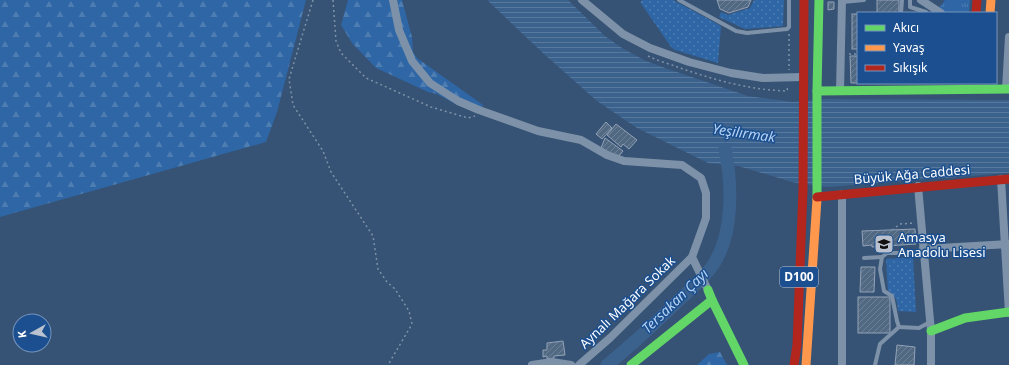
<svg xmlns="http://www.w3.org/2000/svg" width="1009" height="365" font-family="'Noto Sans',sans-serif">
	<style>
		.grass { fill: url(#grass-dots) }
		.forest { fill: url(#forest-firs) }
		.park { fill: url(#park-tufts) }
		.water { fill: url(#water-rules) }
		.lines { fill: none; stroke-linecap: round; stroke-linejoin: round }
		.river { stroke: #3b618d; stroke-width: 13 }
		.building { fill: url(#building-hatch); stroke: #92a2b6 }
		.path { stroke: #7d92a8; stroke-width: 1.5; stroke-dasharray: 2 3; stroke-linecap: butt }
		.lane { stroke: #7d92a8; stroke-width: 4 }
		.street { stroke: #7d92a8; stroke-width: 8 }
		.fast { stroke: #63d668; stroke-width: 9 }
		.slow { stroke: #ff974d; stroke-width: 9 }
		.jam { stroke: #b3261e; stroke-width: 9 }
		.labels { text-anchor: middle; stroke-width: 3; stroke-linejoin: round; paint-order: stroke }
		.shield { fill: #1b4f8f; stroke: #bbcadd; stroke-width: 1 }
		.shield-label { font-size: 12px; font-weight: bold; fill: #fff }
		.street-label { font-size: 13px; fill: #fff; stroke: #1b4f8f }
		.poi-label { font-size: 13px; fill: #fff; stroke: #1b4f8f; text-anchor: start }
		.water-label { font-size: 14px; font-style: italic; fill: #b5d3f5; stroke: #1b4f8f }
	</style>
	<defs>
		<pattern id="grass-dots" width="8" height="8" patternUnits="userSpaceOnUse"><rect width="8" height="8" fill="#2f66a5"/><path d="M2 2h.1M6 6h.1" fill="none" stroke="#4e7db2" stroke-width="1.8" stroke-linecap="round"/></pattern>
		<pattern id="forest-firs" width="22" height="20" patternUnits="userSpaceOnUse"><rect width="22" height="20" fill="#2f66a5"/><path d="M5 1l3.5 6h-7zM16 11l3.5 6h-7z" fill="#4e7db2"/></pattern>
		<pattern id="park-tufts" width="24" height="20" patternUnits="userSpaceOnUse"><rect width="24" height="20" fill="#2f66a5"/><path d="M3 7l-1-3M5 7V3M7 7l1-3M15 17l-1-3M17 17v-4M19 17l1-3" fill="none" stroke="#4e7db2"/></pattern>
		<pattern id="water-rules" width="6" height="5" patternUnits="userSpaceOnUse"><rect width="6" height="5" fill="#3b618d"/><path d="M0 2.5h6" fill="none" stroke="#58799e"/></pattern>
		<pattern id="building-hatch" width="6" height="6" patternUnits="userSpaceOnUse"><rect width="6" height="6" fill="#526984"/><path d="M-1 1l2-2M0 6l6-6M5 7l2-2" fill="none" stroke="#6c8096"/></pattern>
	</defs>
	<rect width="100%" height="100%" fill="#365274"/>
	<g class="grass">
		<polygon points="643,0 673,0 721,26 718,63 675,50 671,47 640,2"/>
		<polygon points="754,0 784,0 783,26 745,29 719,17 721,12 728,15 750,8"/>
		<path d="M913,257l3,55 -18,-1c-1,-10 -1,-14 -10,-20l-2,-32z"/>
	</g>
	<g class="forest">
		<polygon points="0,0 306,0 277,112 266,142 0,217"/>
		<polygon points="348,0 402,0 412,37 413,52 417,58 483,105 481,114 457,105 437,94 428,92 376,68 352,43 341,25"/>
		<polygon points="720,352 727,365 697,365 709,354"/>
	</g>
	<polygon class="park" points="945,0 970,0 969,13 946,13 939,8"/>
	<polygon class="water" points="487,0 568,0 605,36 622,48 646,61 668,69 748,96 793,102 826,99 1009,100 1009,173 827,187 792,182 738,166 708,163 637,128 597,101 545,55"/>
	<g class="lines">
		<path class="river" d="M607,365c24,-19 46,-40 68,-61 13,-13 28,-24 38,-39 21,-31 19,-82 12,-116"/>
	</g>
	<g class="building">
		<polygon points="717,0 751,0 748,7 729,13 720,9"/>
		<rect x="877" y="0" width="22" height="13"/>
		<polygon points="828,2 834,2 834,9 828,10"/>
		<rect x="852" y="14" width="6" height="35"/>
		<polygon points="850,56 858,56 858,83 851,83"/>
		<polygon points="606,122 612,128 602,139 596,134"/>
		<polygon points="616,124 637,140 629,149 623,144 621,147 607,135"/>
		<polygon points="605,138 623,151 618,157 601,148"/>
		<polygon points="915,229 916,244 872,247 872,245 863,246 862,231"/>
		<polygon points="861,267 875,267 874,292 860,292"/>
		<rect x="858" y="297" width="32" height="36"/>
		<polygon points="563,341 565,355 554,356 554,358 547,359 547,356 543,357 543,350 547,350 547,343"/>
		<polygon points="897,345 915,347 914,365 895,365"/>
	</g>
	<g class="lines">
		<g class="path">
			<polyline points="313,0 289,79 293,105 323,151 331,172 373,236 378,269 387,282 395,289 409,311 412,324 388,365"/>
			<polyline points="333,0 336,41 341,53 366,78 431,107 468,118 475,116"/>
			<polyline points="789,34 789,70"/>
			<polyline points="849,54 858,54"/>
			<path d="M648,56c10,5 22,8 32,12 35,12 70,22 107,23l1,-6"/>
			<polyline points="892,230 900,224 915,223"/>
		</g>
		<g class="lane">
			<polyline points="679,0 736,31 747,33 787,29 789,27 789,0"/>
			<polyline points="910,0 910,7 926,12 925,13"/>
			<polyline points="842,2 864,0"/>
			<polyline points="901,13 902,0"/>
			<polyline points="864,258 882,257"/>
			<polyline points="899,327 919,328 930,322"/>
			<polyline points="875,365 880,344 899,327 897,321 892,296 884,291 880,269 882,257 887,253 913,253 923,249"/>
		</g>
		<g class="street">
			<polyline points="393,0 399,30 412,61 430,83 458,101 479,110 538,131 581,140 607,155 624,161 682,165 701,178 706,193 706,218 692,257 708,290"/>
			<polyline points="582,0 623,34 650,48 689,62 731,73 763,78 803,77"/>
			<polyline points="921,0 941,13"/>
			<polyline points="1006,89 1009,37"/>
			<polyline points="840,91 842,0"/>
			<polyline points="1001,179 1009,313"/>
			<polyline points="918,186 931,331 931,365"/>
			<polyline points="923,249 1009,244"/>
			<polyline points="532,365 552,362 571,365"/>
			<polyline points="579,365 610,338 692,257"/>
			<polyline points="842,365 842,194"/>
		</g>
		<g class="fast">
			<polyline points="817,91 1009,89"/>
			<polyline points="817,199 817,91 819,0"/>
			<polyline points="708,290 712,300"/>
			<polyline points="931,331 965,318 1009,312"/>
			<polyline points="631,365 712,300 744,365"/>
		</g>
		<g class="slow">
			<polyline points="990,13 991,0"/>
			<polyline points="806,365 817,199"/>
		</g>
		<g class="jam">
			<polyline points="976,13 977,0"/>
			<polyline points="817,197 1009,179"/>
			<polyline points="794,365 797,345 803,189 804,0"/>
		</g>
	</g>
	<defs>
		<symbol id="school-square" viewBox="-11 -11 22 22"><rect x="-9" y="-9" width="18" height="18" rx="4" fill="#b9c2ce" stroke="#1b4f8f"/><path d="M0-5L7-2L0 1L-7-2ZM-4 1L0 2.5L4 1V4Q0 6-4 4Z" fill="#111"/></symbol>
	</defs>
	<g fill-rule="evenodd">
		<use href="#school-square" x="873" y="233" width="22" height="22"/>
	</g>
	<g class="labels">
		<rect class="shield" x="780" y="267" width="38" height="20" rx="3"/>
		<g class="shield-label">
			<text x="799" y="281">D100</text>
		</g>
		<g class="street-label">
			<text transform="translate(912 174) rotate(-5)" y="5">Büyük Ağa Caddesi</text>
			<text transform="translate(627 302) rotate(-44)" y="5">Aynalı Mağara Sokak</text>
		</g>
		<g class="poi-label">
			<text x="898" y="242">Amasya<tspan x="898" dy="15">Anadolu Lisesi</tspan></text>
		</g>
		<g class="water-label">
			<text transform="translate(744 133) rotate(8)" y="5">Yeşilırmak</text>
			<text transform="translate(675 301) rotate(-44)" y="5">Tersakan Çayı</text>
		</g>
	</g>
	<rect x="857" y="12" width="140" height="72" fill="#1b4f8f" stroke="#7695bc"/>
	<rect x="865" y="25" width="20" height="6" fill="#63d668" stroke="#7695bc"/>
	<text x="893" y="32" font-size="12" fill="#ffffff">Akıcı</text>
	<rect x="865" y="45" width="20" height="6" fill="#ff974d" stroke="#7695bc"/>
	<text x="893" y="52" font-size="12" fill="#ffffff">Yavaş</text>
	<rect x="865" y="65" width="20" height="6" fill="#b3261e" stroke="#7695bc"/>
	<text x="893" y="72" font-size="12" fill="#ffffff">Sıkışık</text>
	<g transform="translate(32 333) rotate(262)"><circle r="19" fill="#1b4f8f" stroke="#7695bc"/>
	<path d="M0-3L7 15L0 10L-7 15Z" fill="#b9c2ce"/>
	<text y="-6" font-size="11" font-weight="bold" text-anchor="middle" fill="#ffffff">K</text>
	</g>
</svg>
